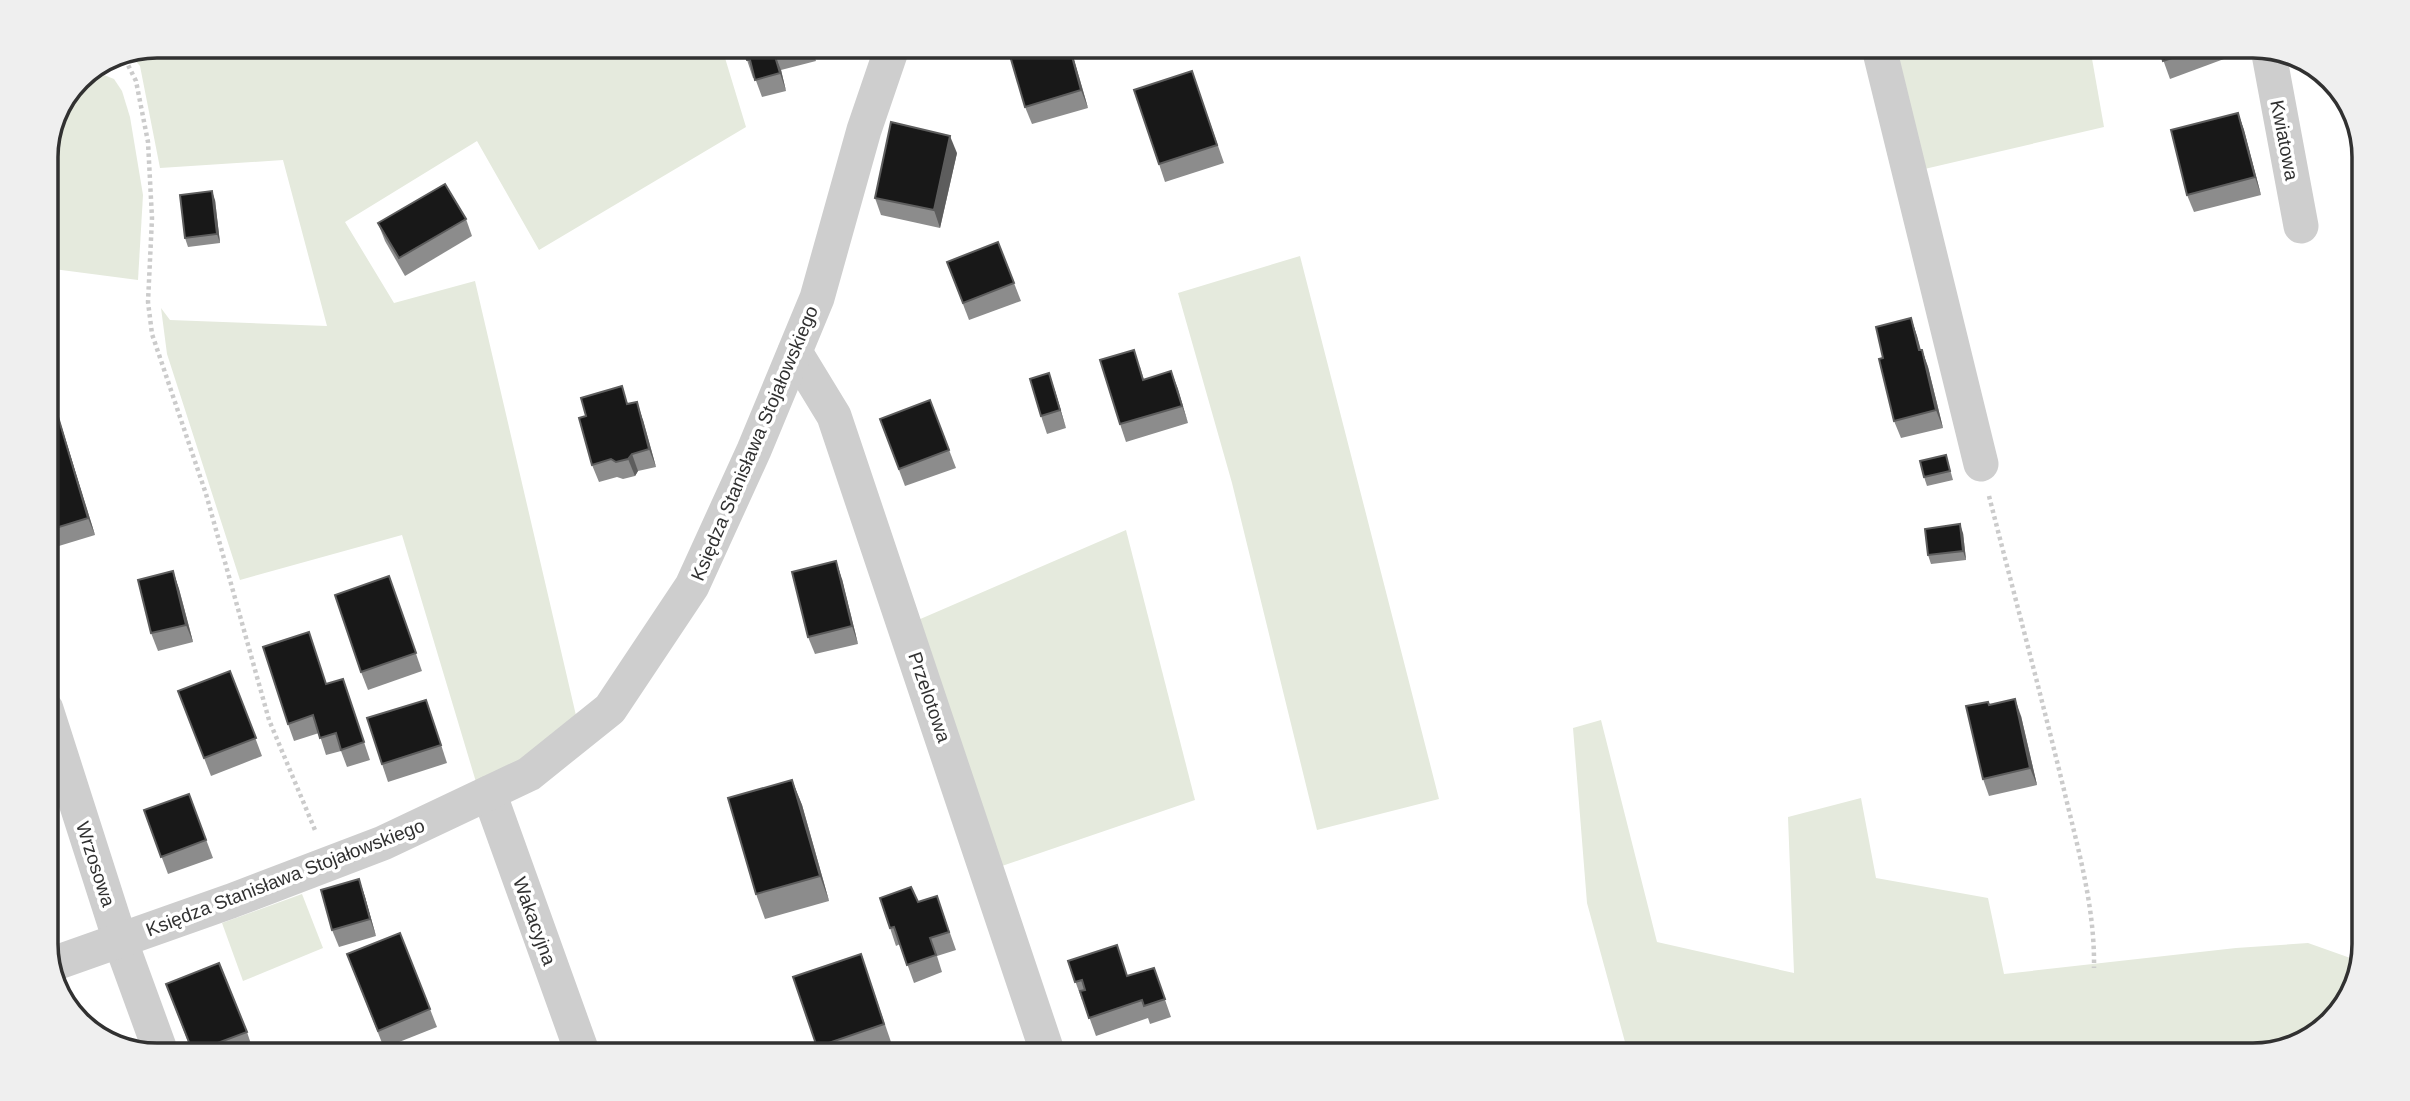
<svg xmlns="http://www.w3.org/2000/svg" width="2410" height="1101" font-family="Arial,sans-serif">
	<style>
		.green { fill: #e5eadd }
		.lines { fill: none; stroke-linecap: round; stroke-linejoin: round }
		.path { stroke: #cbcbcb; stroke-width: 4.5; stroke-dasharray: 3.5 3.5; stroke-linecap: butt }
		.minor { stroke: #cecece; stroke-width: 35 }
		.wall { fill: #8c8c8c }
		.shaded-wall { fill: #5d5d5d }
		.building { fill: #181818; stroke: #5d5d5d; stroke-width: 2 }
		.labels { text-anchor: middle; stroke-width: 7; stroke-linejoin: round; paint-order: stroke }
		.street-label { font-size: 19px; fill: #313131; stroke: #fff }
		.rim { fill: none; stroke: #313131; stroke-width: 3.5 }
	</style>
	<rect width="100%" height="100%" fill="#fff"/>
	<g class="green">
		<polygon points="156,46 722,48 746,127 539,250 477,141 345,222 394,303 475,281 578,724 534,758 476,782 402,535 240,580 167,354 161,308 170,320 327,326 283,160 160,168 140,66 131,56"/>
		<polygon points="1888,52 2091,53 2104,127 1916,171"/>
		<polygon points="99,73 114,79 122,91 130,117 143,195 138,280 46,268 46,149 78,78"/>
		<polygon points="1300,256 1439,799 1317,830 1232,483 1178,293"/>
		<polygon points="1126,530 1195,800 999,867 918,620"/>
		<polygon points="1601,720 1657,942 1794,973 1788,817 1861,798 1876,878 1988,898 2004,974 2236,948 2308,943 2356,960 2356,987 2316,1037 2254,1055 1628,1053 1587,903 1573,728"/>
		<polygon points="302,894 323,948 243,981 222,923"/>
	</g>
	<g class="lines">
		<g class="path">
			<polyline points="117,62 126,61 136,81 148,142 152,218 148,302 152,334 206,494 269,720 315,830"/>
			<path d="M1989,496c25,98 51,195 75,294 14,59 31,117 30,178"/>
		</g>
		<g class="minor">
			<polyline points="1880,52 1981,464"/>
			<polyline points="2269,54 2301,226"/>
			<polyline points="795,352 834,416 1047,1051"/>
			<polyline points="46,709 120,940 159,1047"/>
			<polyline points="489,793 581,1049"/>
			<polyline points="50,965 231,901 383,843 529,774 610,709 692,586 754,450 817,298 864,130 892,48"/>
		</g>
	</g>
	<g class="wall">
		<polygon points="743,48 812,48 816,61 781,70 786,91 762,97 755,78 753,78"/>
		<polygon points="1008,49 1071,49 1088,108 1032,124 1025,107"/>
		<polygon points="2161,54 2222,54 2224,59 2170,79"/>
		<polygon points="1192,71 1224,163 1165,182 1159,164"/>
		<polygon points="2238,113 2244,130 2261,195 2194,212 2187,195"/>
		<polygon points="957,153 940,228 881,215 875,198"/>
		<polygon points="215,200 220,243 188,247 185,238"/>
		<polygon points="466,219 472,236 405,276 385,241 378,223"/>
		<polygon points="998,242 1021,301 969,320 947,262"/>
		<polygon points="1911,318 1917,336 1921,350 1922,350 1928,367 1943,428 1901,438 1894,421 1883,358"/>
		<polygon points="46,346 55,372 49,373 55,389 46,392"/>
		<polygon points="1140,367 1144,380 1171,371 1188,423 1126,442 1120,424"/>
		<polygon points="1055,391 1066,428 1047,434 1041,416"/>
		<polygon points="930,400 956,468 905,486 880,419"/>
		<polygon points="629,404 643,420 656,467 638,471 635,476 623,479 617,477 599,482 592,465"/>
		<polygon points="56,410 95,535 49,549 46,539 46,413"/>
		<polygon points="1946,455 1953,480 1927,486 1924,477"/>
		<polygon points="1963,533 1966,560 1931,564 1928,555"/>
		<polygon points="173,571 179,589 193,642 158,651 151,633"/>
		<polygon points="389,576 422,671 368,690 361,672"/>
		<polygon points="842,579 858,644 815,654 808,637"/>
		<polygon points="309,632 326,684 343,679 370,760 347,767 341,751 326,755 319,733 294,741 288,724"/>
		<polygon points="230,671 262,756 211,776 178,691"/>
		<polygon points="1989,704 2021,716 2037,785 1989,796 1983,779"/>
		<polygon points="432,717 447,763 388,782 382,764"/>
		<polygon points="792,780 802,805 829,901 765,919 756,894"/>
		<polygon points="189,794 213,858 168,874 144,810"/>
		<polygon points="359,879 365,897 376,936 339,947 332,930"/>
		<polygon points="937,896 956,950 937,956 942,972 914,983 900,944 896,946 880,898 918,902"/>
		<polygon points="347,954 430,1009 437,1027 384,1048"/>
		<polygon points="861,954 891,1042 866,1050 818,1050 793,977"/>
		<polygon points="1068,961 1128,976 1154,968 1171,1017 1150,1024 1148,1018 1096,1036 1083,1000 1082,1000"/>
		<polygon points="166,984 247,1032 252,1047 190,1047"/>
	</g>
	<g class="shaded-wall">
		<polygon points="1070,49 1071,49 1088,108 1081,90"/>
		<polygon points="774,53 781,70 786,91 780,73"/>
		<polygon points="2238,113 2244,130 2261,195 2255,177"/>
		<polygon points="950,136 957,153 940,228 934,210"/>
		<polygon points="212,191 215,200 220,243 217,234"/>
		<polygon points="1911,318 1917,336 1925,368 1919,350"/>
		<polygon points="1922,350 1928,367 1943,428 1936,410"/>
		<polygon points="1171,371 1178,389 1188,423 1182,406"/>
		<polygon points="1049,373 1055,391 1066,428 1060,410"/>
		<polygon points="637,402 643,420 656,467 649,449"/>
		<polygon points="56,410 62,428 95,535 88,518"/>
		<polygon points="632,454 638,471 635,476 628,459"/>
		<polygon points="1960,524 1963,533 1966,560 1963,551"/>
		<polygon points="836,561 842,579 858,644 852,626"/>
		<polygon points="173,571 179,589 193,642 186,625"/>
		<polygon points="2015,699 2021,716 2037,785 2030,768"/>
		<polygon points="792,780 802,805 829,901 820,876"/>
		<polygon points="359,879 365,897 376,936 370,919"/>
	</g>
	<g class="building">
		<polygon points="743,48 791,48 774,53 780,73 755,80 750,60 747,60"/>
		<polygon points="1008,49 1070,49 1081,90 1025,107"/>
		<polygon points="2161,54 2184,54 2163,61"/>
		<polygon points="1192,71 1217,145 1159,164 1134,90"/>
		<polygon points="2238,113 2255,177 2187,195 2171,130"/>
		<polygon points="891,122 950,136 934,210 875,198"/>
		<polygon points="445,184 466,219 399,258 378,223"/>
		<polygon points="212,191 217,234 185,238 180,195"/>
		<polygon points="998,242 1014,283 963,303 947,262"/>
		<polygon points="1911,318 1919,350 1922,350 1936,410 1894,421 1879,359 1883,358 1876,327"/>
		<polygon points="1134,350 1143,380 1171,371 1182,406 1120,424 1100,360"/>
		<polygon points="1049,373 1060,410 1041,416 1030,379"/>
		<polygon points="622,386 627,404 637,402 649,449 632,454 628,459 616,462 611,459 592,465 579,418 586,416 581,398"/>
		<polygon points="930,400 949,450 899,469 880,419"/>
		<polygon points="56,410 88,518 46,531 46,413"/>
		<polygon points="1946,455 1950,471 1924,477 1920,461"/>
		<polygon points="1960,524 1963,551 1928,555 1925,529"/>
		<polygon points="836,561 852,626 808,637 792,572"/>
		<polygon points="173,571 186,625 151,633 138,580"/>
		<polygon points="389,576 416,653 361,672 335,595"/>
		<polygon points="309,632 326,684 343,679 364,742 341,750 336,733 320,738 313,715 288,724 263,647"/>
		<polygon points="230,671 256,738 204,758 178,691"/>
		<polygon points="2015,699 2030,768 1983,779 1966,706 1988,702 1989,705"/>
		<polygon points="426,700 441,745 382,764 367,718"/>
		<polygon points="792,780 820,876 756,894 728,798"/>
		<polygon points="189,794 206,840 161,857 144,810"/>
		<polygon points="359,879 370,919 332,930 321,890"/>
		<polygon points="911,887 918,902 937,896 949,932 930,938 936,955 907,965 894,927 890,928 880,898"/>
		<polygon points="400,933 430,1009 378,1031 347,954"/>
		<polygon points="1117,945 1127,976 1154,968 1165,999 1144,1006 1142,1000 1089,1018 1080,991 1085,990 1082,980 1075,982 1068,961"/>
		<polygon points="861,954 884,1024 817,1047 793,977"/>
		<polygon points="219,963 247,1032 207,1047 191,1047 166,984"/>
	</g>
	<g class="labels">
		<g class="street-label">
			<text transform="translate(2285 140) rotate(79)" y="7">Kwiatowa</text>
			<text transform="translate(754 443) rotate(-67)" y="7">Księdza Stanisława Stojałowskiego</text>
			<text transform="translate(930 697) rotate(71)" y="7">Przelotowa</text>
			<text transform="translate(96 864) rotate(72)" y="7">Wrzosowa</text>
			<text transform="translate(285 877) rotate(-21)" y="7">Księdza Stanisława Stojałowskiego</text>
			<text transform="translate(535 921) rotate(70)" y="7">Wakacyjna</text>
		</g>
	</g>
	<path d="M0 0H2410V1101H0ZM157 58H2253A99 99 0 0 1 2352 157V944A99 99 0 0 1 2253 1043H157A99 99 0 0 1 58 944V157A99 99 0 0 1 157 58Z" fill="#efefef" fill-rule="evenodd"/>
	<path class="rim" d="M157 58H2253A99 99 0 0 1 2352 157V944A99 99 0 0 1 2253 1043H157A99 99 0 0 1 58 944V157A99 99 0 0 1 157 58Z"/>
</svg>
